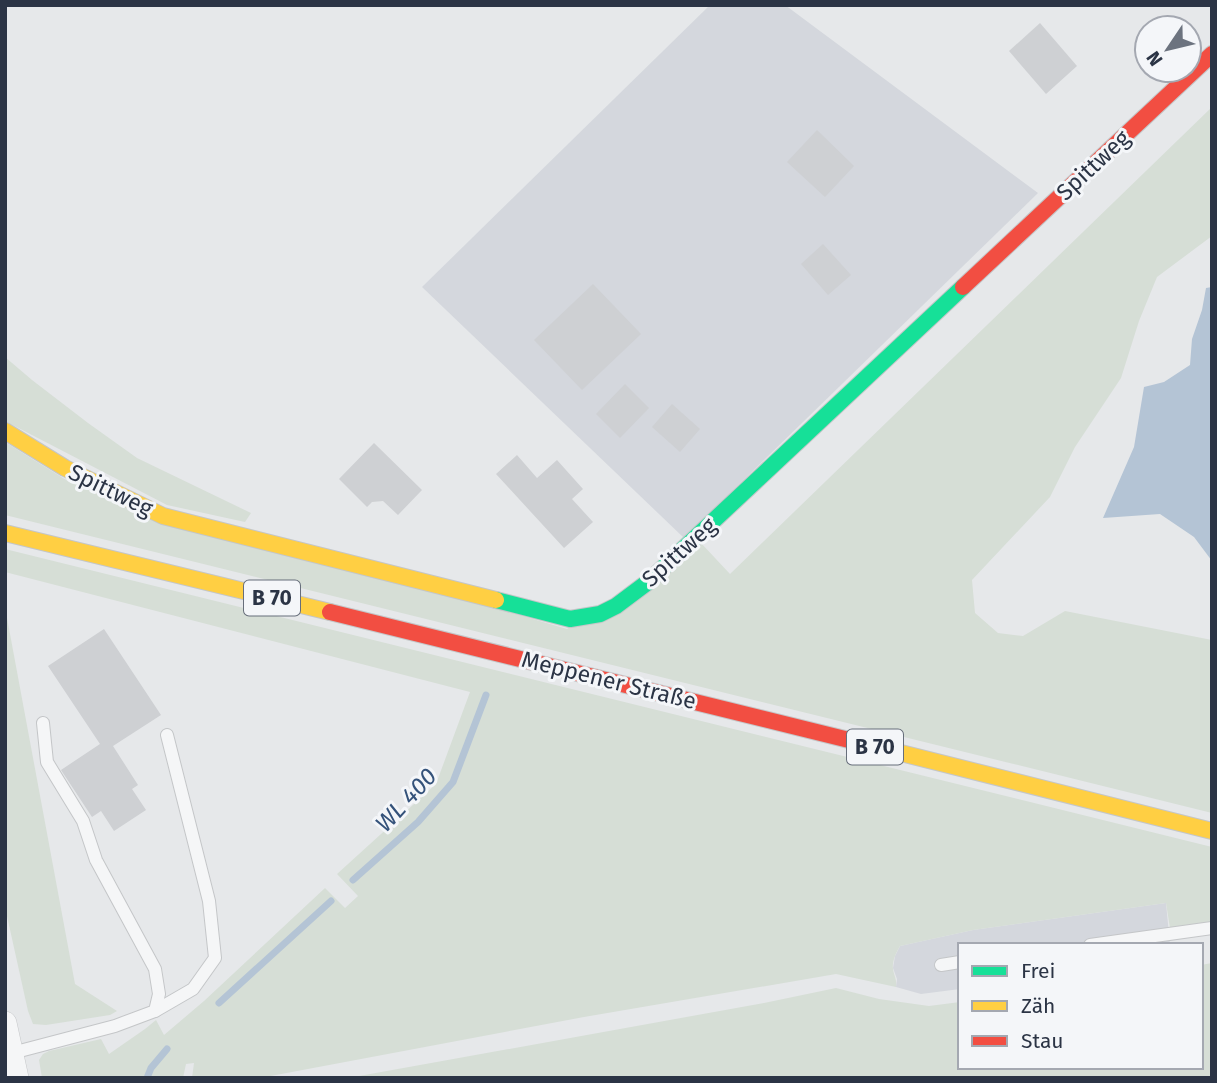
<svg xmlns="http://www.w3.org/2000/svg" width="1217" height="1083" font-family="'Fira Sans',sans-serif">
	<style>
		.built { fill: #d4d7dd }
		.green { fill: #d6ded6 }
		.water { fill: #b4c4d5 }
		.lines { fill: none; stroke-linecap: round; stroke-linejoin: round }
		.stream { stroke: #b4c4d5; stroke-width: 7 }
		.building { fill: #ced0d3 }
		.lane-casing { stroke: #c4c6c8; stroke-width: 14 }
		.street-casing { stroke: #c4c6c8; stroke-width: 24 }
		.fast-casing { stroke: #c4c6c8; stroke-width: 18 }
		.slow-casing { stroke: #c4c6c8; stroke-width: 18 }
		.jam-casing { stroke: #c4c6c8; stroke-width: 18 }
		.lane { stroke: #f5f6f7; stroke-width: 12 }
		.street { stroke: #f5f6f7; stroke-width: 23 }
		.fast { stroke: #16e098; stroke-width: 16 }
		.slow { stroke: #ffcf43; stroke-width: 16 }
		.jam { stroke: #f24e42; stroke-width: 16 }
		.labels { text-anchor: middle; stroke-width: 6; stroke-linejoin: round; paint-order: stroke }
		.shield { fill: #f4f6f9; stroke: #676e7b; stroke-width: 2 }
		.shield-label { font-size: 21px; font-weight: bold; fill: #2b3445 }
		.street-label { font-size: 23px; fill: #2b3445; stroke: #f4f6f9 }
		.water-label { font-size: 24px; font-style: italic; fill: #34527a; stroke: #f4f6f9 }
	</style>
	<rect width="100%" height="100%" fill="#e6e8ea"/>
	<g class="built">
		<polygon points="710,5 785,5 1038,193 684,538 422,287"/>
		<polygon points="1166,903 1170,945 960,945 960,989 921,994 896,987 897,979 893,968 895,956 900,946 973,930"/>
	</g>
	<g class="green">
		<polygon points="1212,107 1212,236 1157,277 1139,321 1121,378 1075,447 1050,497 972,580 975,613 998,633 1023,636 1065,611 1212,640 1212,813 5,515 5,442 71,483 567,629 701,543 730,574"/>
		<polygon points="5,357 32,380 88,423 137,458 251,513 245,522 167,505 5,421"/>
		<path d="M5,549l1207,298v76l-42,5 -4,-25 -193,27 -73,16c-4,7 -8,15 -7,23 1,7 4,10 3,18l-60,-13 -252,43 -324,61h-68l2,-15 -8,1 -3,14h-141l-3,-18 4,-6 6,-3 52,-12 8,15 36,-25 11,-9 8,15 40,-34 121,-113 20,20 13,-12 -21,-22 99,-90 34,-92 -465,-120z"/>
		<polygon points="5,607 75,984 117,1011 110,1015 46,1025 33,1024 28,1011 5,907"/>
		<polygon points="1212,963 1212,1078 348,1078 764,1003 836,988 879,999 929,1006 960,1002 960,1067 1201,1067 1201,965"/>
	</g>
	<polygon class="water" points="1212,287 1212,561 1194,537 1160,514 1103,518 1134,447 1144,387 1164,382 1190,365 1192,339 1202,310 1206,288"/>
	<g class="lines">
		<g class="stream">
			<polyline points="353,880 418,822 453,782 486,695"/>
			<polyline points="219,1003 331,901"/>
			<polyline points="147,1078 151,1068 167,1049"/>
		</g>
	</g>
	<g class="building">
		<polygon points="1040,23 1077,66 1046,94 1009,51"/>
		<polygon points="817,130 854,166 825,197 787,162"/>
		<polygon points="823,244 851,275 828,295 801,264"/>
		<polygon points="593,284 641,334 582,390 534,340"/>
		<polygon points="625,384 649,408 620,438 596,414"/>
		<polygon points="672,404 700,429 680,452 652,427"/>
		<polygon points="374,443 422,490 398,515 383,501 372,502 367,507 339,479"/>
		<polygon points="517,455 537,478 557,460 583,489 572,499 593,522 564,548 496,474"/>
		<polygon points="104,629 161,715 113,746 138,785 132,789 146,810 114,831 101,811 92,817 61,770 100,744 48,666"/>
	</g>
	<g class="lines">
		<defs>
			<g id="lane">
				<polyline points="1090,945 1212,928"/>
				<polyline points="941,965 960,962"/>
				<polyline points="155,1011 193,989 215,958 209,901 167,735"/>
				<polyline points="12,1053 115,1026 155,1011 159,994 155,969 96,860 83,821 47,762 43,723"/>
			</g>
			<polyline id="street" points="5,1023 17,1078"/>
			<polyline id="fast" points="496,600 570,619 600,614 616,606 648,582 963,287"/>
			<g id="slow">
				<polyline points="5,431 65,468 163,516 496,600"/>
				<polyline points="5,533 330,612"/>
				<polyline points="849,740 1212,831"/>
			</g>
			<g id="jam">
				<polyline points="963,287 1212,54"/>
				<polyline points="330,612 849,740"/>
			</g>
		</defs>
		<use href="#lane" class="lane-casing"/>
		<use href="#street" class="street-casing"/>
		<use href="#fast" class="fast-casing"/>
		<use href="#slow" class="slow-casing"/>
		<use href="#jam" class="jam-casing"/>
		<use href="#lane" class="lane"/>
		<use href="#street" class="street"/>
		<use href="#fast" class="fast"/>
		<use href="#slow" class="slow"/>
		<use href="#jam" class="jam"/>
	</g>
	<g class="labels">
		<g class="shield">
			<rect x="244" y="580.5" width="56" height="35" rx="5"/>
			<rect x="847" y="729.5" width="56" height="35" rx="5"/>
		</g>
		<g class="shield-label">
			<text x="272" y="605">B 70</text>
			<text x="875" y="754">B 70</text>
		</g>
		<g class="street-label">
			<text transform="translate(1093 165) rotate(-43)" y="8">Spittweg</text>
			<text transform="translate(111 490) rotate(26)" y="8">Spittweg</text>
			<text transform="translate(679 552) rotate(-42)" y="8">Spittweg</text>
			<text transform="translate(609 680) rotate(14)" y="8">Meppener Straße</text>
		</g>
		<g class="water-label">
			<text transform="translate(406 800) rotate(-47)" y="8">WL 400</text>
		</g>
	</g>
	<rect width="1217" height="1083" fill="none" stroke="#2b3445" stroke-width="14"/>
	<rect x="958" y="943" width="245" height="126" fill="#f4f6f9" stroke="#a4a8b1" stroke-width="2"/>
	<rect x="972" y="966" width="35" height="10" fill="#16e098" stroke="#a4a8b1" stroke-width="2"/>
	<text x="1021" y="978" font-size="21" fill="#2b3445">Frei</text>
	<rect x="972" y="1001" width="35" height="10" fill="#ffcf43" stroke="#a4a8b1" stroke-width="2"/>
	<text x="1021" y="1013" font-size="21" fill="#2b3445">Zäh</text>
	<rect x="972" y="1036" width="35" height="10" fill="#f24e42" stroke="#a4a8b1" stroke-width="2"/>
	<text x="1021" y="1048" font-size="21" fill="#2b3445">Stau</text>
	<g transform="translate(1168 49) rotate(235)"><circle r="33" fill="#f4f6f9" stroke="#a4a8b1" stroke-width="2"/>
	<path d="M0-5L12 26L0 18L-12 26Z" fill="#6c737f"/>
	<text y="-10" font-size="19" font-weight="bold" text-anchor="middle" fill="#2b3445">N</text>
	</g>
</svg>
